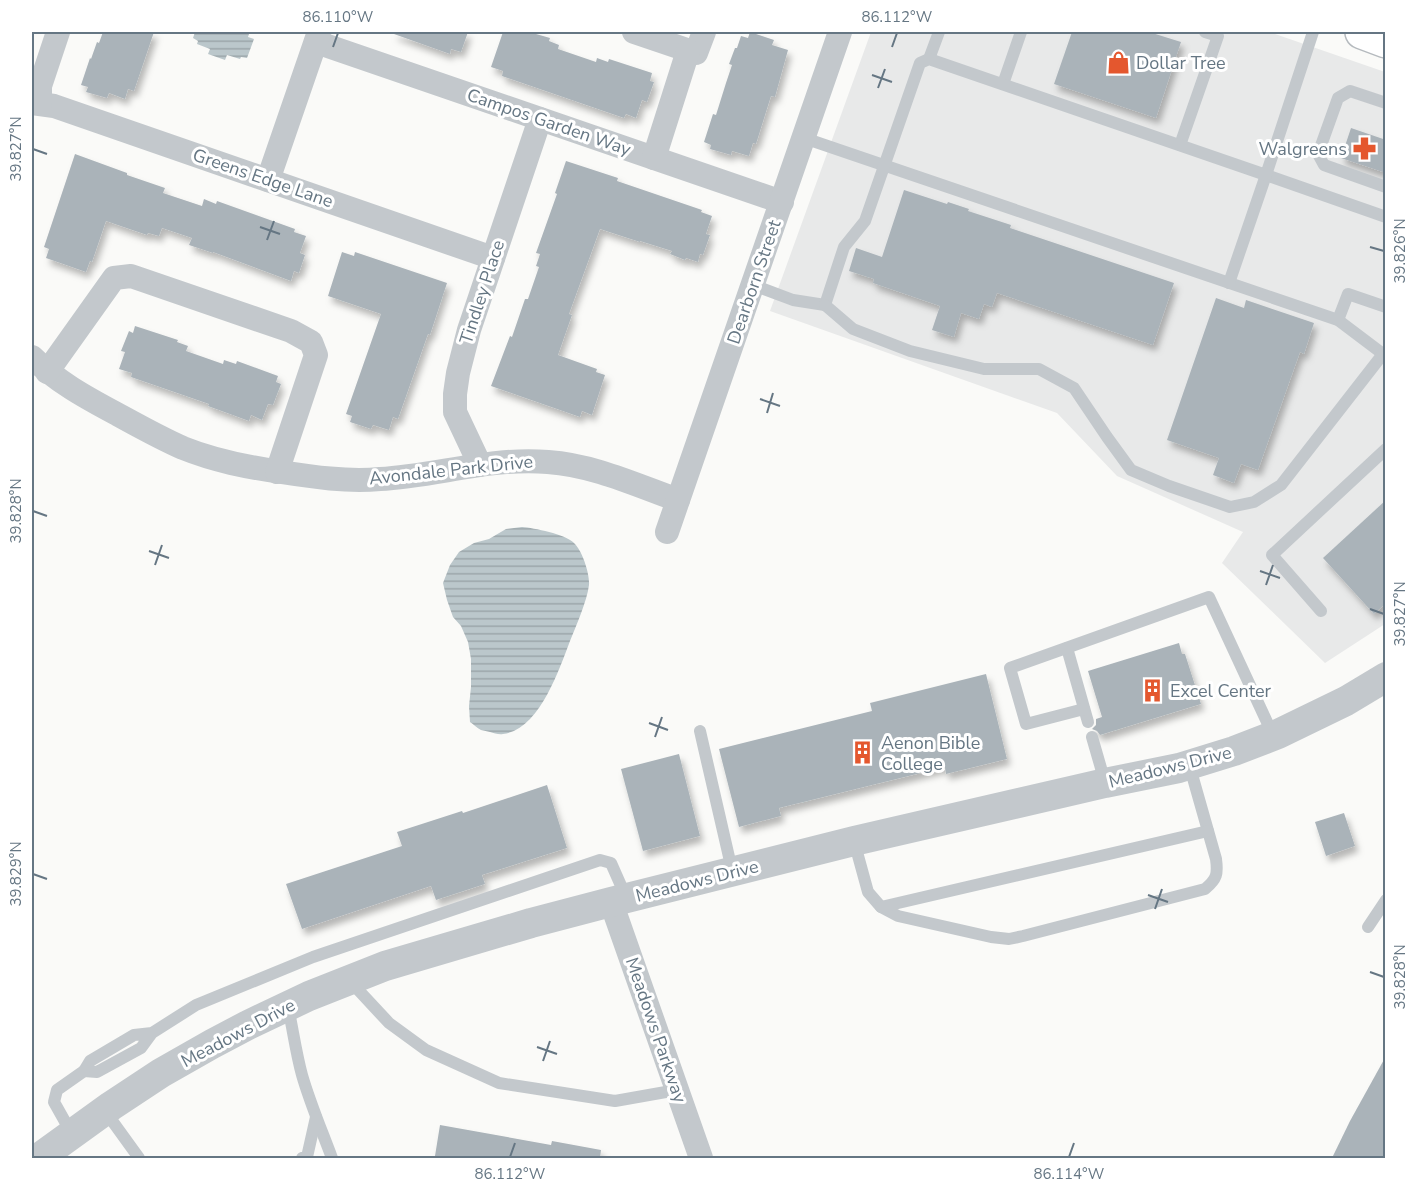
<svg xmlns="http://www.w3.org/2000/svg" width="1417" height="1190" font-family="'Nunito Sans',sans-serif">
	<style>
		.built { fill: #e8e9e9 }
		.water { fill: url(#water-rules) }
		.building { fill: #aab3b9; filter: url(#shadow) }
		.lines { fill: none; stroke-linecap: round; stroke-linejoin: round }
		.primary-casing { stroke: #b5babe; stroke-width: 36 }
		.service { stroke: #c3c8cc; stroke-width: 12 }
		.minor { stroke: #c3c8cc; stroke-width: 24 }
		.tertiary { stroke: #c3c8cc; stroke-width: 30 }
		.primary { stroke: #fff; stroke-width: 33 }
		.ticks { fill: none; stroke: #657683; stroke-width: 2 }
		.labels { text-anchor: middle; stroke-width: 6; stroke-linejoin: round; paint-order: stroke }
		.poi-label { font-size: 18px; fill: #657683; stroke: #fff; text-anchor: start }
		.street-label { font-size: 18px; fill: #657683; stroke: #fff }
		.neatline { fill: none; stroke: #657683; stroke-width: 2 }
		.ticks-label { font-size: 15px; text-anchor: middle; fill: #657683 }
	</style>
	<defs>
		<pattern id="water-rules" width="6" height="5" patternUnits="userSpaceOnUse" patternTransform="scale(1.5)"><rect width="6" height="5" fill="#bbc7cb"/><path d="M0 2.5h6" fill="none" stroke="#9ca6aa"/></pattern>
		<filter id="shadow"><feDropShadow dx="3.5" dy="6" stdDeviation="3" flood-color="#0004"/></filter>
	</defs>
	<rect width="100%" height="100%" fill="#fafaf8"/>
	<polygon class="built" points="871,32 1269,32 1385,72 1385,624 1325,663 1222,563 1243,532 1117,476 1057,413 770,311"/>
	<g class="water">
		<polygon points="195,32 240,32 249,34 248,37 254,39 247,58 241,57 240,59 227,55 225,60 208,54 210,49 197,44 198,41 193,38"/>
		<path d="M522,527c12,1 43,7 52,16 8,7 16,31 15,42 -2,16 -13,41 -19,56 -11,29 -31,89 -67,93 -4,1 -9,-1 -13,-2 -3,-1 -6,-1 -9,-2 -4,-2 -8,-6 -11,-8l-1,-16 2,-19v-28l-3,-17 -7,-16 -8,-9 -6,-17 -4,-17 7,-18 9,-13 15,-9 15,-4 17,-10z"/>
	</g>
	<g class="building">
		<polygon points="103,32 154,32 134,91 128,89 125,99 109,93 107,98 86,92 88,87 81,85 90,58 91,59 97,42 99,43"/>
		<polygon points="394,32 468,32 461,52 451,49 450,54 394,34"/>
		<polygon points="503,32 529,32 550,38 549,41 559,45 558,49 596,62 597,58 608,62 609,59 652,73 650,81 654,82 647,102 642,100 636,118 626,114 624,118 502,76 503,71 491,67"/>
		<polygon points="750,32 774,40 772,45 788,50 775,97 771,96 756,144 753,143 749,156 732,151 731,155 710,149 711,145 704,142 713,114 716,115 726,83 732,65 729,64 735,48 737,48 741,36 748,38"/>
		<polygon points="1072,32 1149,32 1181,42 1156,118 1054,84"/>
		<polygon points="1351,128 1386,140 1386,173 1341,158"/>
		<polygon points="75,154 127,173 127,175 165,188 163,193 202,206 204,199 216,204 217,201 295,229 294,232 306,236 300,253 305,255 299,273 294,271 291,281 213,252 213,253 189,245 192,238 162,228 159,236 148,233 147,235 106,221 92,262 90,261 86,272 46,258 49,249 44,247"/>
		<polygon points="566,161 618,178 617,181 702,210 701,212 712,216 706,234 710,235 703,255 700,254 698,262 686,258 685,260 670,254 672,251 640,241 640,242 600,229 569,314 572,315 558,355 597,369 596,372 605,375 592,415 582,411 580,417 491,386 510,336 512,337 525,299 528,299 539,267 536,266 540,254 536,253 557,194 555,193"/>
		<polygon points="904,190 947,204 948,202 969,209 968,211 1011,225 1010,228 1174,283 1153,345 997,293 992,307 984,304 979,319 961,313 954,337 932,330 940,306 873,283 874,279 849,271 856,248 882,257"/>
		<polygon points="342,252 354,256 355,252 447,283 430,335 428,334 398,419 393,417 389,430 373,425 371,429 350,422 352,416 346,414 381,314 328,296"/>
		<polygon points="1216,298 1244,308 1246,300 1314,323 1304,354 1300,352 1258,470 1241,464 1234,483 1213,475 1219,458 1167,440"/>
		<polygon points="135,326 178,340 177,342 188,346 186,351 223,364 224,360 236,364 237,361 278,376 276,382 281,384 273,405 268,404 262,420 251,415 249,421 208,406 209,404 131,377 132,373 119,369 125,352 121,351 129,331 133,333"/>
		<polygon points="1386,500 1386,603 1374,614 1323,558"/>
		<polygon points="1179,643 1182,654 1185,654 1201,704 1100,735 1097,731 1092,729 1096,725 1096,719 1102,717 1088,671"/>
		<polygon points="986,674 1007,759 946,774 945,767 779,808 781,816 739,827 719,749 872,711 870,703"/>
		<polygon points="679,754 700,836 643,851 621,769"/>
		<polygon points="547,785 567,848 482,875 485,884 436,900 431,886 302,929 286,884 402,846 397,832 462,811 463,813"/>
		<polygon points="1344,813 1355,846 1326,856 1315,822"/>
		<polygon points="1386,1056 1386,1158 1332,1158 1350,1121"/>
		<polygon points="440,1125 551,1145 552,1141 601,1150 600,1158 447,1158 435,1156"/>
	</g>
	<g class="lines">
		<defs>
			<polyline id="primary" points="1362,32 1386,41"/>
		</defs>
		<use href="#primary" class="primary-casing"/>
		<g class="service">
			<polyline points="929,59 939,32"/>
			<polyline points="1003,84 1021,32"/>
			<polyline points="1386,103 1350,91 1338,98 1318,154 1324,165 1386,187"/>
			<polyline points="804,138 1338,320 1383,354"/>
			<polyline points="1180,145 1218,36 1205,32"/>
			<polyline points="1229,283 1266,175 1386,217"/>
			<polyline points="753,285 793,300 825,305 844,247 865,221 920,63 929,59 1266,175 1313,32"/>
			<polyline points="825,305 853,329 910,351 984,369 1039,369 1074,388 1107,437 1131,470 1169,486 1230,507 1254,502 1281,485 1383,354 1386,355"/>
			<polyline points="1338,320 1348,294 1386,307"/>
			<polyline points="1321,611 1272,555 1386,449"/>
			<polyline points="1067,648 1088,722"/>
			<polyline points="1084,709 1026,724 1010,668 1209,597 1273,735"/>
			<polyline points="700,731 732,870"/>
			<polyline points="1092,737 1105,782"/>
			<path d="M854,841l14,51 13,15 17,9 93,21 18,2 14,-3 182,-47c12,-10 13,-15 11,-30l-27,-95"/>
			<polyline points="881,907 1208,831"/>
			<polyline points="1368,927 1386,900"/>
			<polyline points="349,980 389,1023 426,1050 499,1083 615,1101 677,1090"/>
			<path d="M288,1007c5,23 8,46 14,68 8,28 20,56 30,83"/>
			<polyline points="152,1033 134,1035 90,1061 84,1071 97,1072 141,1048 152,1033 196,1005 313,957 600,860 611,863 626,897"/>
			<polyline points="105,1111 139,1158"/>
			<polyline points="72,1134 54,1102 57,1090 84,1071"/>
			<polyline points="302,1158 307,1157 316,1117"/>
		</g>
		<g class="minor">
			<polyline points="634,32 696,53 704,32"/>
			<polyline points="316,42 782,202"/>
			<polyline points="32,103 54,106 493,258"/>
			<polyline points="40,103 40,86 58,32"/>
			<polyline points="654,158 688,51"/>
			<polyline points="268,180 319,32"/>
			<path d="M32,357c24,24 53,40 83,56 22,12 45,25 68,35 32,13 64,19 98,24 32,5 66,10 99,7 56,-3 111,-22 168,-17 45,3 88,23 130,38"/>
			<polyline points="47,372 114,278 131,276 291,331 311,342 316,355 277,472"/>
			<polyline points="480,465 455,412 455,394 458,373 469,330 540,119"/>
			<polyline points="667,532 840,32"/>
			<polyline points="611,902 701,1158"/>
		</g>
		<polyline class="tertiary" points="39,1158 111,1106 161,1073 212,1044 248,1025 309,996 385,966 531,923 611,902 854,841 1105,783 1179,768 1234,751 1278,734 1346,701 1386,677"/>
		<use href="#primary" class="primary"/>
	</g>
	<path class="ticks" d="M333,47l5,-14M892,47l5,-14M872,75l20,7M878,88l7,-19M33,149l14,5M260,227l20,7M267,240l7,-19M1370,247l14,4M760,399l20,7M767,413l6,-20M33,511l14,5M149,551l20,7M155,565l7,-20M1260,571l20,7M1266,585l7,-20M1370,609l14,5M649,723l19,7M655,737l7,-20M33,874l14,5M1148,895l20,7M1155,909l7,-20M1370,972l14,5M537,1047l20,7M543,1061l7,-20M510,1157l5,-14M1069,1157l5,-14"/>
	<defs>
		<symbol id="shop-bare" viewBox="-9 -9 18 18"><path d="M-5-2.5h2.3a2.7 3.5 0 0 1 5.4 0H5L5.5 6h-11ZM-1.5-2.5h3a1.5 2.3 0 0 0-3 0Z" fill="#e4572e" stroke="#fff" stroke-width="2.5" paint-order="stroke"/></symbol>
		<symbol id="pharmacy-bare" viewBox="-9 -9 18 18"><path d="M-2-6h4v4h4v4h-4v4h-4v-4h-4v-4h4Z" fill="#e4572e" stroke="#fff" stroke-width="2.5" paint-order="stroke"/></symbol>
		<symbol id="building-bare" viewBox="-9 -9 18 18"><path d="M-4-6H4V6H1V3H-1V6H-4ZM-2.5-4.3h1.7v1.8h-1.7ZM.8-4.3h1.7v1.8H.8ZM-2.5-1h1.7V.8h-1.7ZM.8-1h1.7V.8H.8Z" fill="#e4572e" stroke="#fff" stroke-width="2.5" paint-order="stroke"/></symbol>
	</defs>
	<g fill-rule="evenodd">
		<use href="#shop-bare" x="1102" y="46" width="33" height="33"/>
		<use href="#pharmacy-bare" x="1348" y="132" width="33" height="33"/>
		<use href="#building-bare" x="1136" y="674" width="33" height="33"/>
		<use href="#building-bare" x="846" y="736" width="33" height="33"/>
	</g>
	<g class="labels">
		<g class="poi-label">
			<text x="1136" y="69">Dollar Tree</text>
			<text x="1347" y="155" text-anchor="end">Walgreens</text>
			<text x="1170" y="697">Excel Center</text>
			<text x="881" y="749">Aenon Bible<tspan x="881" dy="21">College</tspan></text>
		</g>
		<g class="street-label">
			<text transform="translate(549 122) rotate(19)" y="6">Campos Garden Way</text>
			<text transform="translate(263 178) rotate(19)" y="6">Greens Edge Lane</text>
			<text transform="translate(754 282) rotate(-71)" y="6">Dearborn Street</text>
			<text transform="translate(482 292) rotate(-72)" y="6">Tindley Place</text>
			<text transform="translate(451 470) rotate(-6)" y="6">Avondale Park Drive</text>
			<text transform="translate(1170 767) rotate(-14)" y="6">Meadows Drive</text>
			<text transform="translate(697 881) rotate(-14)" y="6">Meadows Drive</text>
			<text transform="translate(656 1030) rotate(71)" y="6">Meadows Parkway</text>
			<text transform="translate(238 1033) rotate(-28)" y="6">Meadows Drive</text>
		</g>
	</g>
	<rect width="1417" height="1190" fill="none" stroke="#ffffff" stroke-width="66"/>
	<rect x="33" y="33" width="1351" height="1124" class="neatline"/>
	<g class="ticks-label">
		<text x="338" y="22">86.110°W</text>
		<text x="897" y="22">86.112°W</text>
		<text transform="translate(16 149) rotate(-90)" y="5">39.827°N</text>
		<text transform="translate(1400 251) rotate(-90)" y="5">39.826°N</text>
		<text transform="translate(16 511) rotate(-90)" y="5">39.828°N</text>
		<text transform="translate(1400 614) rotate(-90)" y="5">39.827°N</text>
		<text transform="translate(16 874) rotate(-90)" y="5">39.829°N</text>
		<text transform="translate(1400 977) rotate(-90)" y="5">39.828°N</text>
		<text x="510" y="1179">86.112°W</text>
		<text x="1069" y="1179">86.114°W</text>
	</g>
</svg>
